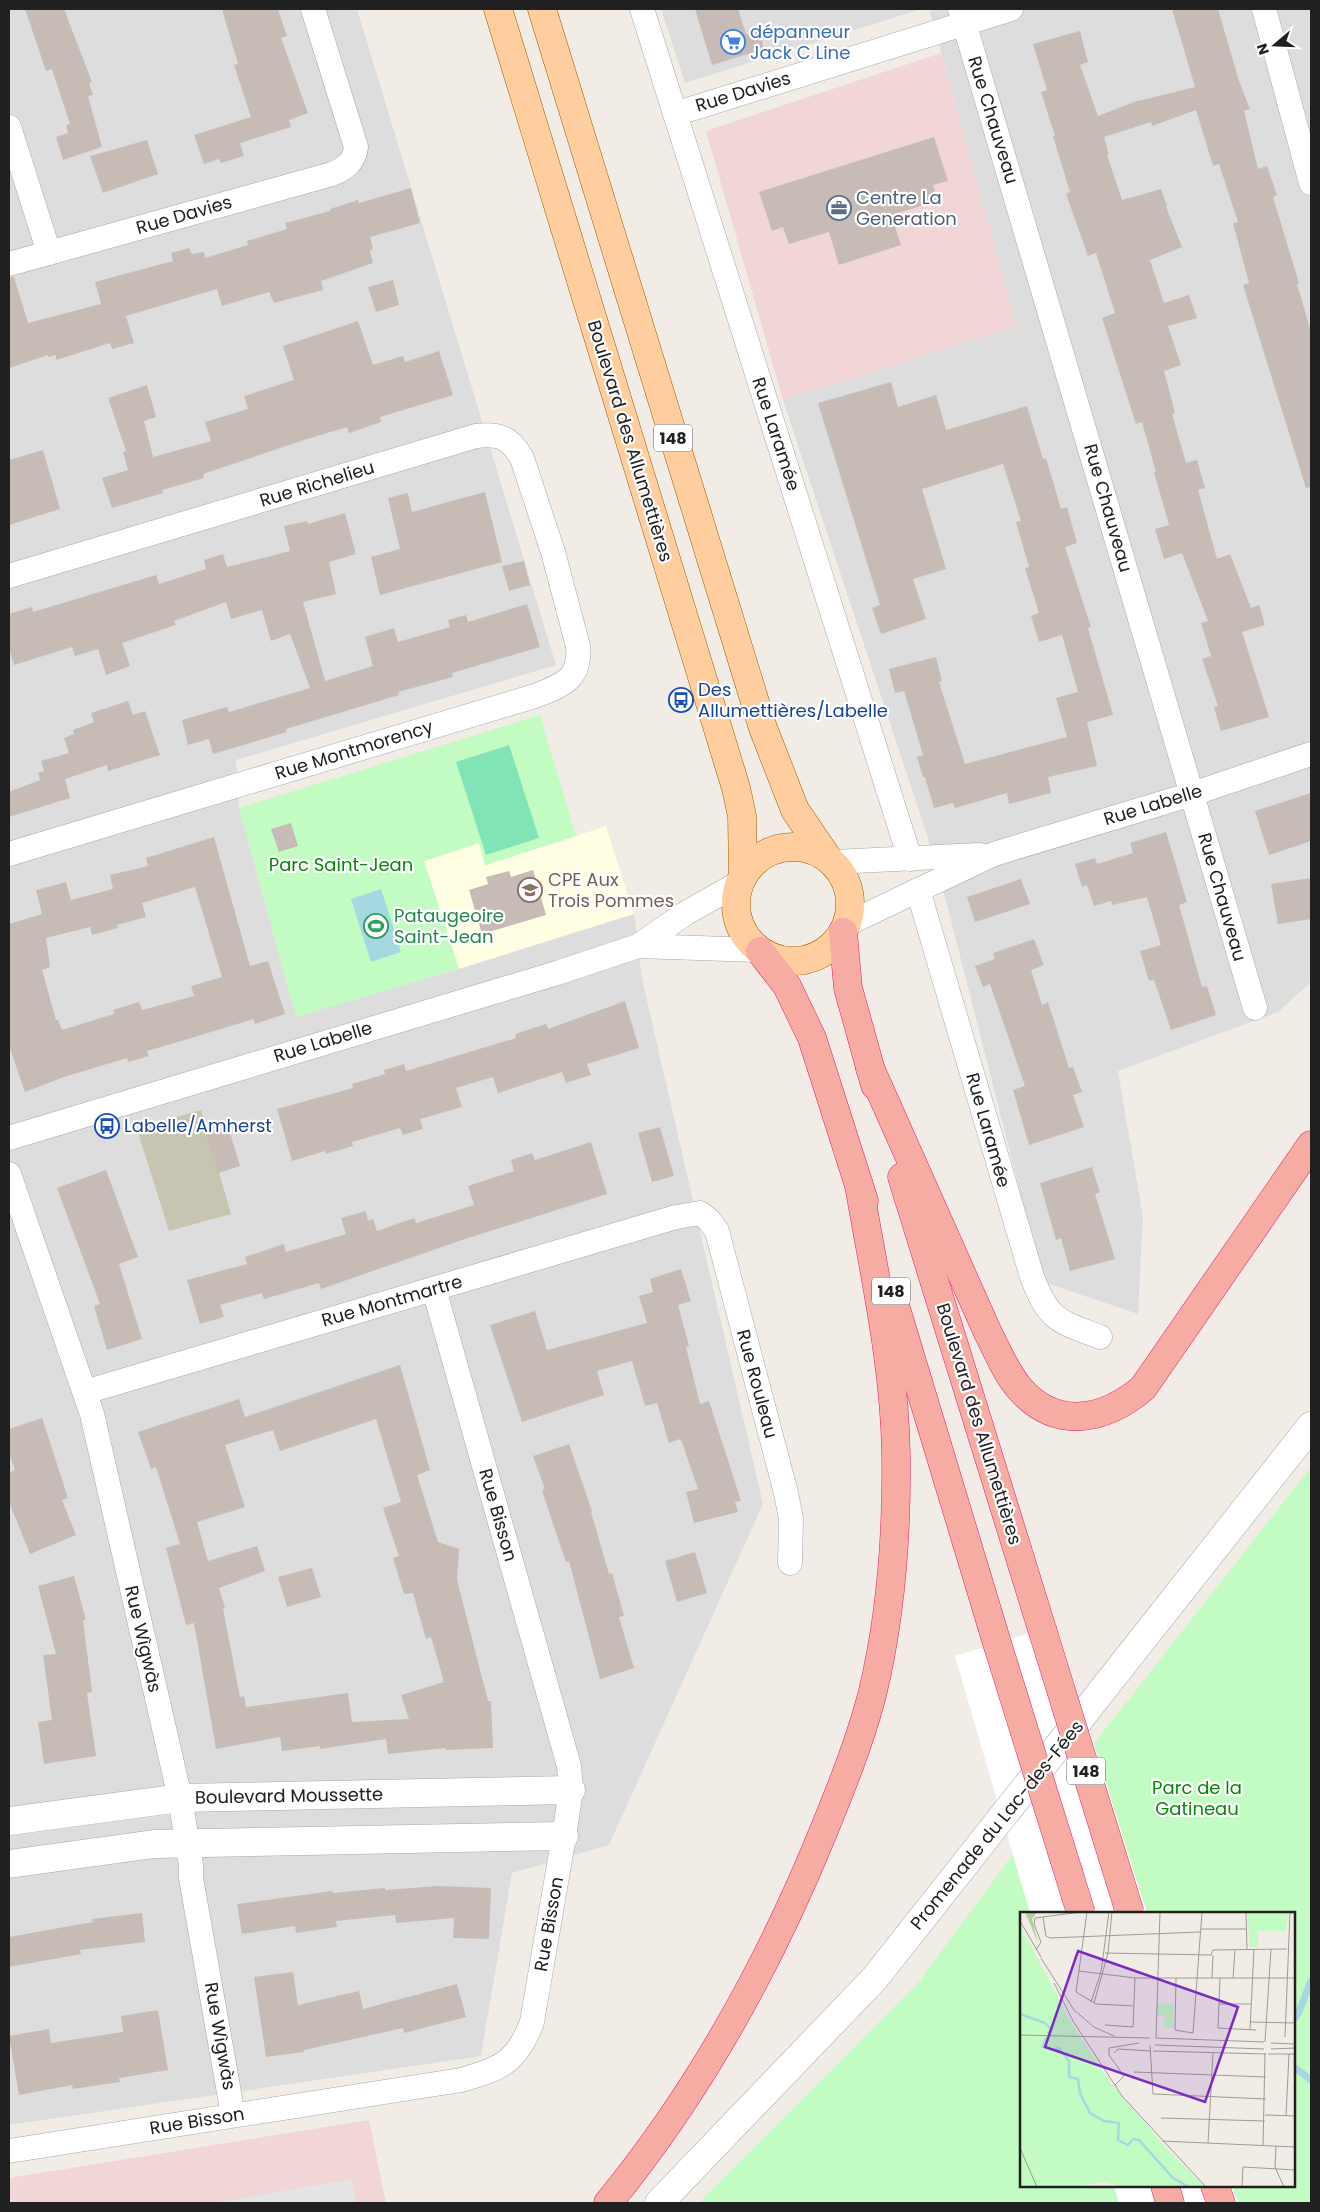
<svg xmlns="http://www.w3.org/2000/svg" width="1320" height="2212" font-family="Poppins,sans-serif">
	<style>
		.residential { fill: #dedddd }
		.commercial { fill: #f2d5d6 }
		.education { fill: #fffde2 }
		.construction { fill: #c7c5b1 }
		.park { fill: #c2fcc2; fill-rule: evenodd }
		.pitch { fill: #81e4b6 }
		.parking { fill: #e4e4e4 }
		.water { fill: #a5d8e1 }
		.pier { fill: #fff }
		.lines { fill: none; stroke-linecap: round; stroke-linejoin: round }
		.stream { stroke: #a5d8e1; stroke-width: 7 }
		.building { fill: #c6bcb5; fill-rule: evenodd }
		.minor-casing { stroke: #a7a7a7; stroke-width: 25 }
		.tertiary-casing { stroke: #a7a7a7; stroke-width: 29 }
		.primary-casing { stroke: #9d5c00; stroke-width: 29 }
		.trunk-casing { stroke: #e51e72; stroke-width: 29 }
		.minor { stroke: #fff; stroke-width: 24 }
		.tertiary { stroke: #fff; stroke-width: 28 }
		.primary { stroke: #ffcd9e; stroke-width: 28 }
		.trunk { stroke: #f6aca2; stroke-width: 28 }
		.trunk-bridge-casing { stroke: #e51e72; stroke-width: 29; stroke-linecap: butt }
		.trunk-bridge { stroke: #f6aca2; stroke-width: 28 }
		.labels { text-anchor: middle; stroke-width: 4.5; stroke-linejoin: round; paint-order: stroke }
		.shield { fill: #fff; stroke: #636363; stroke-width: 1 }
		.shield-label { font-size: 16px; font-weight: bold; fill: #202020 }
		.shop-label { font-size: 18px; fill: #366cbe; stroke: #fff; text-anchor: start }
		.street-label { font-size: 18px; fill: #202020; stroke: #fff }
		.service-label { font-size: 18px; fill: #4e5e75; stroke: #fff; text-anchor: start }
		.transit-label { font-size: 18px; fill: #164399; stroke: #fff; text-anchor: start }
		.park-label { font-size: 18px; fill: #068706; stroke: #fff }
		.education-label { font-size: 18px; fill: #785e54; stroke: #fff; text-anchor: start }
		.leisure-label { font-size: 18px; fill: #27864d; stroke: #fff; text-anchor: start }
		.inset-river { fill: none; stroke: #a5d8e1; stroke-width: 2.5 }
		.inset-road { fill: none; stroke: #9d9b97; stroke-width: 1 }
		.view { fill: #7b2cbf; fill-opacity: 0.15; stroke: #7b2cbf; stroke-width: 2.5 }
		.inset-edge { fill: none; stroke: #202020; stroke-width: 2.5 }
	</style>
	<rect width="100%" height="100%" fill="#f1ede6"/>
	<g class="residential">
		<polygon points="9,9 357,9 556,665 236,760 239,808 296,1016 459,969 485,865 606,826 634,914 642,979 763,1504 609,1845 512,1873 481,2056 9,2125"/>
		<polygon points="661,9 922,9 685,83"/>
		<polygon points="929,9 1311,9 1311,982 1278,1012 1118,1071 1143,1217 1138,1314 1043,1282 946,901 926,832 783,400 1017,326"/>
	</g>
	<g class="commercial">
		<polygon points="941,53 1017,326 783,400 706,131"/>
		<polygon points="369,2120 386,2203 9,2203 9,2178"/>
	</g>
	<polygon class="education" points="606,826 634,914 459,969 424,861 479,843 486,865"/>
	<polygon class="construction" points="201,1110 231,1214 169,1231 137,1129"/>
	<g class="park">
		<polygon points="540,715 576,836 485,865 479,843 424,861 459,969 296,1017 239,808"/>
		<path d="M1311,1467v736h-612l219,-220 182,-247zM1021,1913h273v273h-273z"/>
	</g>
	<polygon class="pitch" points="509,745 539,838 486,855 456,762"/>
	<polygon class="parking" points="352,2179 356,2203 215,2203"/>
	<polygon class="water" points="381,889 401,952 371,962 351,899"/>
	<g class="pier">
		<polygon points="1056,1625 1147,1913 1030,1913 955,1656"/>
		<polygon points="1114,2186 1232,2186 1238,2203 1119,2203"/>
	</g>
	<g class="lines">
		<g class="stream">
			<polyline points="1294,2019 1298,2014 1311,1981"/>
			<polyline points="1294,2067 1311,2080"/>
		</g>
	</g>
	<g class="building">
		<polygon points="25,9 64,9 92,82 89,83 93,95 88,96 102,147 63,160 56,137 68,133 66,125 70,124 52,69 46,71"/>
		<polygon points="222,9 278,9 287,36 281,38 308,113 289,120 291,127 240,143 244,156 221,163 219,159 204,164 194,135 251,117 234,65 238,64"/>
		<polygon points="695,9 738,9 746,34 759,30 764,49 712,65"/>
		<polygon points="1172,9 1218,9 1239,81 1250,109 1244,111 1258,169 1267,166 1277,195 1273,197 1299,283 1297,284 1311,332 1311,487 1306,488 1243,285 1249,283 1233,223 1238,222 1219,164 1213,166 1196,110 1152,126 1151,122 1104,137 1109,155 1107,155 1122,200 1161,189 1167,206 1166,207 1182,247 1150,260 1164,303 1189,295 1197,318 1168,326 1181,365 1164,371 1175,413 1172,414 1186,463 1197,460 1205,488 1198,490 1217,559 1230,554 1251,608 1259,605 1265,625 1242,632 1269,717 1221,731 1214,707 1218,706 1202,659 1211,656 1201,623 1208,621 1182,553 1164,559 1155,529 1169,525 1154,472 1156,472 1142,422 1136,424 1102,318 1115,313 1096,253 1088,256 1066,194 1070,192 1053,136 1055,136 1041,92 1047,90 1033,44 1080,31 1088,62 1080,65 1098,116 1134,102 1195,87"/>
		<polygon points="934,137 948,181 933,185 938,201 891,215 901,245 839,265 829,232 789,244 783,227 772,231 759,192"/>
		<polygon points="147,140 158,174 103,193 90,156"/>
		<polygon points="411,188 420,223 370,237 373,249 370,251 373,263 321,281 323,290 274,303 269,292 222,306 217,289 126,316 134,343 112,349 110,343 56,360 56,355 48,357 48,355 9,368 9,277 14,277 28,323 101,304 95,282 173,261 171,253 189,248 192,254 204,252 205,258 248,245 247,241 287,229 285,223 330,211 330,209 358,200 359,203"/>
		<polygon points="393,280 399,305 376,312 368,287"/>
		<polygon points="358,321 373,365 403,356 405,362 439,351 453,395 380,417 381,422 349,433 347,427 304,440 203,474 204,478 162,490 163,493 112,508 102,478 128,470 123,452 126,451 108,398 147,385 156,417 144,421 153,457 211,441 205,422 248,409 244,396 294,380 283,346"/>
		<polygon points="891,382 898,407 936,395 946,430 1027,406 1043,459 1046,458 1061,509 1067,507 1077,543 1065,547 1091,627 1088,628 1113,715 1087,722 1097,766 1048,777 1051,793 1009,804 1007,793 955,808 953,803 934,808 925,777 923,777 917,757 923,755 904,691 895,693 889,669 936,657 942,681 939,682 965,764 1067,737 1056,698 1078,692 1062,635 1039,642 1031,616 1039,613 1025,568 1029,567 1016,522 1021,521 1003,464 922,489 946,569 913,579 926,619 881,634 872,608 880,605 818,403"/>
		<polygon points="43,450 60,509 9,525 9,460"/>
		<polygon points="485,492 502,562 380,595 371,557 400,549 388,498 408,493 412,512"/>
		<polygon points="345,513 356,554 329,562 336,594 303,602 325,681 373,666 365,637 394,628 398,642 450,627 448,620 466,615 468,622 527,604 540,647 452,673 453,677 398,692 399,695 286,729 287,732 213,754 209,739 188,745 182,720 227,707 229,712 310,688 290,634 271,641 262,610 231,619 226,602 174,621 176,625 122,643 130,666 106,675 98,649 75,656 72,647 14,665 9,648 9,614 32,607 33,612 156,575 159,584 206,569 204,560 223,554 227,567 290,551 284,526 307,521 308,524"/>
		<polygon points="524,561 530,585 509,591 502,566"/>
		<polygon points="128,701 133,715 145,711 160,755 108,771 107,765 65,779 70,798 9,817 9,792 40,780 38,773 44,771 41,761 69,753 64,738 74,734 73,730 94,722 91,713"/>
		<polygon points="1311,793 1311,841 1269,855 1255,811"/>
		<polygon points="291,823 298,846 279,852 271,829"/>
		<polygon points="1166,832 1187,902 1179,905 1202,987 1207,986 1216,1015 1171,1030 1154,980 1149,981 1140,951 1161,945 1147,897 1112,905 1111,901 1094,906 1087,885 1082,887 1075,864 1095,858 1097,864 1133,853 1130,843"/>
		<path d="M214,837l36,129 18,-5 17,53 -30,10 -1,-5 -76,23 -31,9 2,5 -21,6 -1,-4 -63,19 -39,15 -16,-46v-122l33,-10 -6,-24 30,-8 5,18 42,-11 -3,-14 38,-9 -2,-8zM195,887l27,90 -31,9 3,10 -52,14 -3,-8 -26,8 1,4 -52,16 -4,-10h-2l-14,-50 8,-3 -4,-29 44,-11 2,8 26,-7 -1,-3 29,-8 -4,-14z"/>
		<polygon points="533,870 546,915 482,934 469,890 488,884 486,877 509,871 511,877"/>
		<polygon points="1311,878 1311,919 1278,924 1271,884"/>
		<polygon points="1021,879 1030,904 975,922 967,897"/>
		<polygon points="1034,939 1044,965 1031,970 1042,1005 1048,1002 1069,1068 1073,1067 1082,1092 1073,1095 1084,1127 1029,1145 1013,1090 1025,1086 990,984 983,987 975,966 995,959 993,953"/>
		<polygon points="625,1001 639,1048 587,1064 591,1075 566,1083 562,1072 498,1093 493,1077 456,1088 462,1107 420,1119 423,1129 403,1135 400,1128 352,1142 353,1146 325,1154 325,1151 292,1161 277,1109 353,1088 352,1084 385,1074 384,1070 404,1064 406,1071 516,1038 515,1034 546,1024 548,1029"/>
		<polygon points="228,1126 240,1166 218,1173 206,1132"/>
		<polygon points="660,1127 674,1176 652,1182 638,1133"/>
		<polygon points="591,1142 607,1194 462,1240 321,1289 319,1283 264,1299 262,1293 220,1305 224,1317 200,1324 187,1280 247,1264 245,1257 284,1244 286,1252 346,1234 341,1218 366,1211 368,1221 373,1219 377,1231 414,1218 416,1223 474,1205 468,1186 514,1171 511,1160 532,1153 535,1160"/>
		<polygon points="1092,1167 1100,1192 1095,1194 1115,1259 1070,1271 1061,1238 1056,1240 1040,1183"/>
		<polygon points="106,1170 138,1257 119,1264 142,1339 107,1350 94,1306 100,1304 57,1188"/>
		<polygon points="681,1269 691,1301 678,1305 689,1346 686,1347 700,1404 709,1401 741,1501 735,1502 738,1512 694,1523 686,1492 698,1489 682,1442 680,1439 669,1443 657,1403 645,1406 632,1361 597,1371 604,1395 522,1422 490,1325 535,1311 547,1350 647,1323 639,1296 653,1292 650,1279"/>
		<path d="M400,1365l30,105 -13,5 21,67 21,7 -2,31 31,121h3l2,47 -47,2v-2l-58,6 -2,-15 -66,10v-3l-38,5 -2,-14 -64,12 -22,-126 -8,2 -20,-77 14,-4 -24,-77 -5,2 -13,-37 101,-33 6,18zM376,1419l25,83 -18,6 16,48 -6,2 11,36 9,-1 13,46 5,-2 13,45 -43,13 8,24 -57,3 -4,-29 -102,14 -2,-11 -4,1 -17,-88 2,-1 -6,-20 46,-17 -8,-25 -49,15 -11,-39 48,-15 -20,-62 48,-15 7,21z"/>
		<polygon points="42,1418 68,1498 62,1500 76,1535 30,1554 9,1502 9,1473 15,1470 9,1453 9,1429"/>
		<polygon points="569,1444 592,1511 591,1512 609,1574 612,1573 624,1616 619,1617 634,1668 600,1679 569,1561 566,1562 553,1524 542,1490 545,1489 533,1456"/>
		<polygon points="695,1552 707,1593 677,1602 665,1561"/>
		<polygon points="312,1568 321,1597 287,1607 278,1577"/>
		<polygon points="74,1576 86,1620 83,1620 92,1692 87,1693 96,1756 44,1764 38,1722 52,1720 43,1655 56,1654 38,1586"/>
		<polygon points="438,1886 491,1888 489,1939 453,1938 454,1918 396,1923 395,1915 336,1921 337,1927 296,1933 295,1926 242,1934 237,1904 332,1891 333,1893 385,1888 385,1890"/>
		<polygon points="142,1913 145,1942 80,1950 81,1954 9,1967 9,1937 93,1922 92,1919"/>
		<polygon points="293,1972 298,2005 359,1991 363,2009 457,1984 466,2017 404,2033 403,2028 304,2050 304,2052 266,2057 254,1977"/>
		<polygon points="158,2010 168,2070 119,2078 120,2082 73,2089 72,2085 19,2095 9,2036 49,2029 51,2043 123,2032 121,2016"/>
	</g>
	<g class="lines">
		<defs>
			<g id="minor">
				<polyline points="642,9 910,859"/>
				<polyline points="960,9 1255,1008"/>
				<polyline points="1264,9 1311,183"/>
				<polyline points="675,114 1011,9"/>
				<polyline points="9,127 49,253"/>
				<path d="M9,264l323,-90c14,-6 22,-12 24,-27l-43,-138"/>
				<path d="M9,576l467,-140c24,-3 34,2 46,22l31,94 25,94c3,34 -16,39 -43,50l-526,158"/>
				<polyline points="833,862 980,855"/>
				<path d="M918,890l114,387c17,44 26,44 68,60"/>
				<polyline points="847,924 994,854 1192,794 1311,754"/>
				<polyline points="638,946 758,950"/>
				<polyline points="9,1138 557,973 638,946 686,913 739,883"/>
				<polyline points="9,1174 92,1414 180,1798 191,1865 191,1878 233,2115"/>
				<polyline points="85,1392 676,1217 700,1213 710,1221 717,1231 786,1493 791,1519 790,1563"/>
				<path d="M9,2151l452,-71c40,-11 56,-18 71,-58l32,-186 7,-46 -2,-24 -135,-477"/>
			</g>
			<g id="tertiary">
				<polyline points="9,1821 180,1798 571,1790"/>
				<polyline points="9,1864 154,1844 564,1836"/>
				<polyline points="659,2203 875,1978 1311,1426"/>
			</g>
			<g id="primary">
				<polyline points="498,9 736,788 742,816 743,876"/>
				<polyline points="542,9 763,728 795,810 827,857"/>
				<circle cx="793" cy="904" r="57"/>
			</g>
			<g id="trunk">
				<polyline points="843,932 848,988 875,1085"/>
				<polyline points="760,951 787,986 812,1038 864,1201"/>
				<path d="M870,1068l118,265c10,19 18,40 32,56 37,42 85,31 123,-1l168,-243"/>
				<polyline points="902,1177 1042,1629"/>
				<polyline points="894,1302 997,1643"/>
				<polyline points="1165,2186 1170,2203"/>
				<polyline points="1215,2186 1221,2203"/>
				<path d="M608,2203c91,-111 162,-240 216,-373 18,-44 36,-89 48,-135 19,-78 25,-159 24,-239 -1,-91 -22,-182 -37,-271"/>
			</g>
		</defs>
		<use href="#minor" class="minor-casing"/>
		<use href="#tertiary" class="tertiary-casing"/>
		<use href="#primary" class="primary-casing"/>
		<use href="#trunk" class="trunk-casing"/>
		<use href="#minor" class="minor"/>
		<use href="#tertiary" class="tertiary"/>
		<use href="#primary" class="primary"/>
		<use href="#trunk" class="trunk"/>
		<defs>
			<g id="trunk-bridge">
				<polyline points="1042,1629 1130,1913"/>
				<polyline points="997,1643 1081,1913"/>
			</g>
		</defs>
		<use href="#trunk-bridge" class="trunk-bridge-casing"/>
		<use href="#trunk-bridge" class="trunk-bridge"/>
	</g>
	<defs>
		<symbol id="supermarket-ring" viewBox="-11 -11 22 22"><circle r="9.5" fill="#fff" stroke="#3f7fe0" stroke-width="1.5"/><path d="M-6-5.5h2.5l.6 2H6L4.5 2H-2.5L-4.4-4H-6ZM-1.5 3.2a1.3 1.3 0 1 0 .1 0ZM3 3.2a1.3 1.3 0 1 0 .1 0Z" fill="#3f7fe0"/></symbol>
		<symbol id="office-ring" viewBox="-11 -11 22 22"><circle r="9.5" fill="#fff" stroke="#5c6f8a" stroke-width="1.5"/><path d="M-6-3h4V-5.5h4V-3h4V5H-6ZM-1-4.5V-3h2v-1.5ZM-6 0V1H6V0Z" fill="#5c6f8a"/></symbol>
		<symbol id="bus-ring" viewBox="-11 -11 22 22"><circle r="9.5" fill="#fff" stroke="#1a4fb4" stroke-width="1.5"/><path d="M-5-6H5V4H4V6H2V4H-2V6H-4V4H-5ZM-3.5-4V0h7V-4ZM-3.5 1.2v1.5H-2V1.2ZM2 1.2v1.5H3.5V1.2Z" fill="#1a4fb4"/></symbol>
		<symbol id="school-ring" viewBox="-11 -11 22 22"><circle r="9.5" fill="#fff" stroke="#8d6e63" stroke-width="1.5"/><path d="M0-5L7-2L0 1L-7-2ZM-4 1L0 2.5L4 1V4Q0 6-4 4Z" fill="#8d6e63"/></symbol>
		<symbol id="stadium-ring" viewBox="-11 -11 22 22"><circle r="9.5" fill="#fff" stroke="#2e9e5b" stroke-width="1.5"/><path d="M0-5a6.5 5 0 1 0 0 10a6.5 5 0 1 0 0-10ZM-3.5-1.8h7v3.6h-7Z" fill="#2e9e5b"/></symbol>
	</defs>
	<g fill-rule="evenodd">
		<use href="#supermarket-ring" x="719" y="28" width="28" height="28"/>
		<use href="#office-ring" x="825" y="194" width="28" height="28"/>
		<use href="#bus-ring" x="667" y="686" width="28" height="28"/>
		<use href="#school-ring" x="516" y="876" width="28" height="28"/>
		<use href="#stadium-ring" x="362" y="912" width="28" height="28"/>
		<use href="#bus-ring" x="93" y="1112" width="28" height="28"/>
	</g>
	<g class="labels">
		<g class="shield">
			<rect x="654" y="424.5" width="38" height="27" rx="4"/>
			<rect x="872" y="1277.5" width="38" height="27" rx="4"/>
			<rect x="1067" y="1757.5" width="38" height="27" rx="4"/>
		</g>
		<g class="shield-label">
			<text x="673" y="444">148</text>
			<text x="891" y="1297">148</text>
			<text x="1086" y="1777">148</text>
		</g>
		<g class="shop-label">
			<text x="750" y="38">dépanneur<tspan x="750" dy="21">Jack C Line</tspan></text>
		</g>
		<g class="street-label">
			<text transform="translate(743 92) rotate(-17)" y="6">Rue Davies</text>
			<text transform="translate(993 120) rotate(73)" y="6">Rue Chauveau</text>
			<text transform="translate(184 215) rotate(-16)" y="6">Rue Davies</text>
			<text transform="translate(776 434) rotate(72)" y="6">Rue Laramée</text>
			<text transform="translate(630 441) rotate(73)" y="6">Boulevard des Allumettières</text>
			<text transform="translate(317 484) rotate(-17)" y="6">Rue Richelieu</text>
			<text transform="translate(1108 508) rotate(74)" y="6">Rue Chauveau</text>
			<text transform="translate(354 750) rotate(-17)" y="6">Rue Montmorency</text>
			<text transform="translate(1153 805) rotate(-17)" y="6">Rue Labelle</text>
			<text transform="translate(1222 897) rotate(74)" y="6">Rue Chauveau</text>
			<text transform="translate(323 1042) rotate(-17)" y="6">Rue Labelle</text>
			<text transform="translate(988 1130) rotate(74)" y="6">Rue Laramée</text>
			<text transform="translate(392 1301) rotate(-16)" y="6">Rue Montmartre</text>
			<text transform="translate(757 1384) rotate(75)" y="6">Rue Rouleau</text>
			<text transform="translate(979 1424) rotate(73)" y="6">Boulevard des Allumettières</text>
			<text transform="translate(498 1515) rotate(74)" y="6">Rue Bisson</text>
			<text transform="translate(143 1639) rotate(77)" y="6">Rue Wìgwàs</text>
			<text transform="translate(289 1796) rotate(-1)" y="6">Boulevard Moussette</text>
			<text transform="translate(997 1825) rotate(-51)" y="6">Promenade du Lac-des-Fées</text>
			<text transform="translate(549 1924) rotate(-80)" y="6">Rue Bisson</text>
			<text transform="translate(220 2036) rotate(80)" y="6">Rue Wìgwàs</text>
			<text transform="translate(197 2121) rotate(-9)" y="6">Rue Bisson</text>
		</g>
		<g class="service-label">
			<text x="856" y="204">Centre La<tspan x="856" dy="21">Generation</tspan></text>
		</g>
		<g class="transit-label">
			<text x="698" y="696">Des<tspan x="698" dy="21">Allumettières/Labelle</tspan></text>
			<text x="124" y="1132">Labelle/Amherst</text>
		</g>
		<g class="park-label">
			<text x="341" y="871">Parc Saint-Jean</text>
			<text x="1197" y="1794">Parc de la<tspan x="1197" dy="21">Gatineau</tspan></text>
		</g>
		<g class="education-label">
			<text x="548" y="886">CPE Aux<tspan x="548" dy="21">Trois Pommes</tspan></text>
		</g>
		<g class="leisure-label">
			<text x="394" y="922">Pataugeoire<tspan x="394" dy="21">Saint-Jean</tspan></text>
		</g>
	</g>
	<g transform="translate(1020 1912)">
		<rect width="275" height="275" fill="#f1ede6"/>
		<path d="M5,0h12l-5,7 6,24z" fill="#afd399"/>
		<path d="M228,0h40l-2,19h-28v16h-9zM0,13l52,99 37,57 59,69 37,37h-83l-19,-5 -30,5h-53zM137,91l17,1 -1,24 -10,-1 2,-11h-8z" fill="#c2fcc2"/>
		<path class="inset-river" d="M0,102l25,9 6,6 -3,5M26,125l-3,10 11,3 5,-2 10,13v16l9,2 2,14 10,20 14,8 15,2 -1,17 10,5 5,-6 6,1 34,38 16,9"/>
		<path class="inset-road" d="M67,0l-11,80 20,12 38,2M226,0l1,37M23,5l3,19 4,2 150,-6M0,9l21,36M181,17h46M16,38l5,-8 -7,-18 1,-6 46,-6M85,41l106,2 2,-5 74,-1M21,46l33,52 20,17 20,9M59,59l56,7h160M156,66l-1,52 18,3 9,-121M192,66l1,-23M200,66l-2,50 38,2M213,66l2,-28M34,71l19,38 49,75 84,91M71,90l10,-30 8,-60M74,91l14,-50 4,-41M199,92h32M230,110l45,1M85,113l28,2 2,-49M230,118l4,-81M0,123l130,3M265,125l5,-125M136,126l4,-126M136,126l108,4M245,130l6,-93M251,131l24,1M130,133l3,49 113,5M135,133l109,4M251,137l24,-1M133,139l113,3M94,141l4,-4 33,2M248,142h27M114,160l132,5M95,173l9,-9 -15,-21v-7l30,-5M245,203l30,1M266,204l3,-62M141,206l104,3M142,229l133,6M188,231l5,-90M243,234l2,-93M256,234l-1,21 9,20M0,236l17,39M222,275l1,-20 52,3"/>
		<path class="view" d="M58,39l160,56 -33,95 -160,-55z"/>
		<rect width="275" height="275" class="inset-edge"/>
	</g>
	<rect width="1320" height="2212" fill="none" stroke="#202020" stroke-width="20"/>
	<g transform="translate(1275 45) rotate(251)" stroke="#ffffff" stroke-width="4" paint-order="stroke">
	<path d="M0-4L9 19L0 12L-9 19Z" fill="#202020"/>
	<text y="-8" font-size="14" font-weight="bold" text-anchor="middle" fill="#202020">N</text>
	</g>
</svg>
